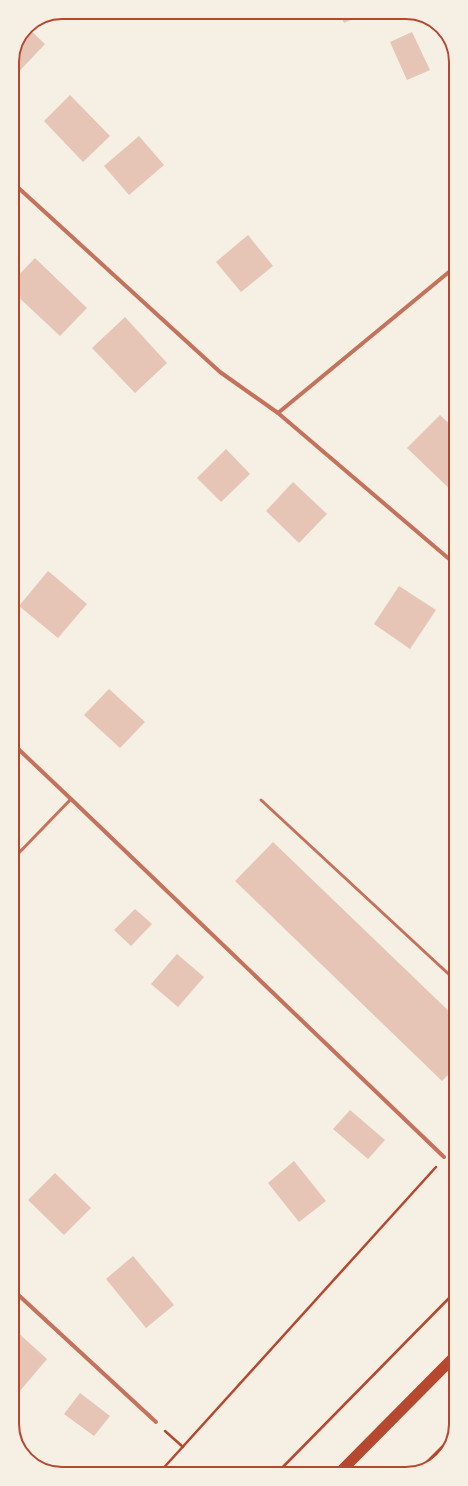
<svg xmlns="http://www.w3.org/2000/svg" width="468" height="1486" font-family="'DejaVu Sans',sans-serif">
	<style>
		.building { fill: #e6c5b7 }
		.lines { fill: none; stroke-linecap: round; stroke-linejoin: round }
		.path { stroke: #b5482f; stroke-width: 2.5 }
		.service { stroke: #c5725c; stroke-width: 3 }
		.minor { stroke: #c5725c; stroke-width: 4 }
		.trunk { stroke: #b5482f; stroke-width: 11 }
		.rim { fill: none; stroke: #b5482f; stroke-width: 2 }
	</style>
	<rect width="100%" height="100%" fill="#f6efe4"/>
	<g class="building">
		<polygon points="339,12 368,12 344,23"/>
		<polygon points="27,27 45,44 12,79 12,59"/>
		<polygon points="412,32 430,70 407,80 390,42"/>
		<polygon points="70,95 110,136 83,162 44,121"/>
		<polygon points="139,136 164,165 129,195 104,166"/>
		<polygon points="248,235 273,266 241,292 216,262"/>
		<polygon points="35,258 87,308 60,336 12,291 12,282"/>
		<polygon points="125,317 167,363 135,393 92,348"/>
		<polygon points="440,415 455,429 455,494 407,448"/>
		<polygon points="226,449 250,474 221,502 197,478"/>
		<polygon points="293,482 327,514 299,543 266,511"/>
		<polygon points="48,571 87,604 58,638 19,606"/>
		<polygon points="399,586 436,610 410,649 374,624"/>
		<polygon points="109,689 145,722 120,748 84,715"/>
		<polygon points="273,842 456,1018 456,1067 442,1081 235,881"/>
		<polygon points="135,909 152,924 131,946 114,930"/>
		<polygon points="177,954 204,977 178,1007 151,984"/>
		<polygon points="350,1110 385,1140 368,1159 333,1129"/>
		<polygon points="294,1161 326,1201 299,1222 268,1183"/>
		<polygon points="55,1173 91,1208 64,1235 28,1200"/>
		<polygon points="133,1256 174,1305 146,1328 106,1279"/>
		<polygon points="16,1331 47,1359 14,1398 14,1334"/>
		<polygon points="80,1393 110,1416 94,1436 64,1414"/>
	</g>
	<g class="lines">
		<g class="path">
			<polyline points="165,1431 183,1447"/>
			<polyline points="159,1473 436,1167"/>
			<polyline points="277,1473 456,1291"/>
		</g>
		<g class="service">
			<polyline points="261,800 455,980"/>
			<polyline points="13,859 71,799"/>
		</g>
		<g class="minor">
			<polyline points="12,182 220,372 278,413 455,564"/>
			<polyline points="278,413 455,267"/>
			<polyline points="13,744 71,799 444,1157"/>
			<polyline points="13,1290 156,1422"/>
		</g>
		<g class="trunk">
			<polyline points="430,1465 449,1446"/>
			<polyline points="339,1473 456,1355"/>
		</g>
	</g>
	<path d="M0 0H468V1486H0ZM62 19H406A43 43 0 0 1 449 62V1424A43 43 0 0 1 406 1467H62A43 43 0 0 1 19 1424V62A43 43 0 0 1 62 19Z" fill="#f6efe4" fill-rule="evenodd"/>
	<path class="rim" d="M62 19H406A43 43 0 0 1 449 62V1424A43 43 0 0 1 406 1467H62A43 43 0 0 1 19 1424V62A43 43 0 0 1 62 19Z"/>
</svg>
